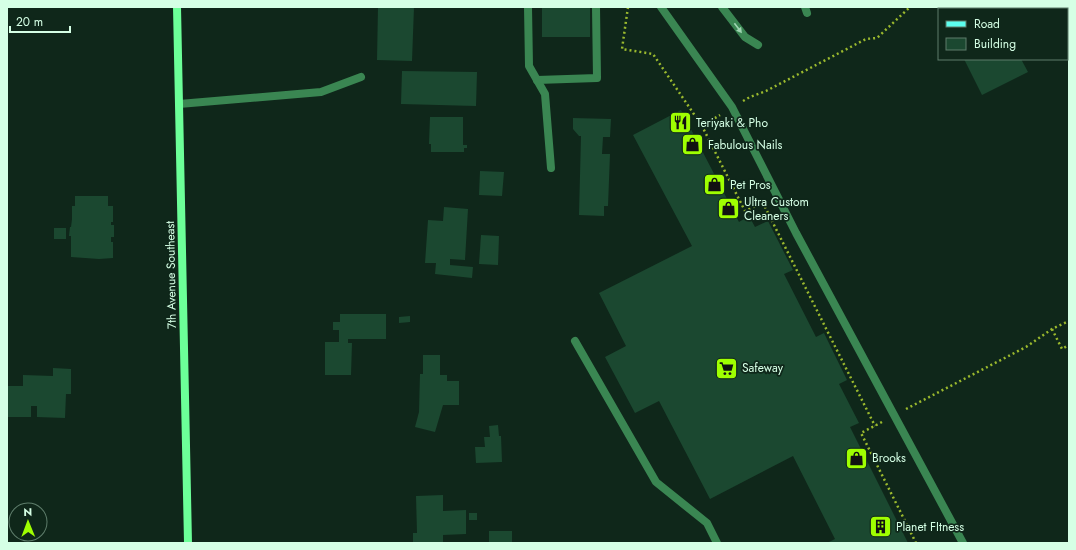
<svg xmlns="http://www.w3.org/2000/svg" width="1076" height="550" font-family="Jost,sans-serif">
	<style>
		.building { fill: #1b4830 }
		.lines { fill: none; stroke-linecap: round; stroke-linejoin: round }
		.path { stroke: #9bb92e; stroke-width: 2.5; stroke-dasharray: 2 3; stroke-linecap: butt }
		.lane { stroke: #3a8652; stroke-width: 8 }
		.secondary { stroke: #6cff98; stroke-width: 8 }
		.primary { stroke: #5cffef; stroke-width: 10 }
		.oneway { fill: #9fd5b2 }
		.labels { text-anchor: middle; stroke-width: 3.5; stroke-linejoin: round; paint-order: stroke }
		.poi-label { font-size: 12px; fill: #d5ffe5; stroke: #0f271a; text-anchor: start }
		.street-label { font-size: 12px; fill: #d5ffe5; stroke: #0f271a }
	</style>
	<rect width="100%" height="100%" fill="#0f271a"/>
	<g class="building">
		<polygon points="378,7 414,7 412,61 377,60"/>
		<rect x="542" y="7" width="48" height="30"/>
		<polygon points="951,7 995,7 996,9 947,9"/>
		<polygon points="964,59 1021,59 1028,72 982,95"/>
		<polygon points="402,71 477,72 476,106 401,104"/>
		<polygon points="681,110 739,222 749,216 755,227 768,221 793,270 784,274 816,337 824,333 847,380 839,384 859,423 850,427 908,543 827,543 835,539 793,456 710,499 659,401 635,413 605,357 626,346 599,293 692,246 633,135"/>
		<polygon points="430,117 463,117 463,145 467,145 467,148 464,148 464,152 431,152 431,144 429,144"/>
		<polygon points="573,118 611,119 610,137 603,137 602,154 610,154 608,206 604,206 604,216 579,215 581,136 579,136 573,129"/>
		<polygon points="480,171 504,172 502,196 479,195"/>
		<polygon points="75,196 108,196 108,206 113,206 113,222 111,222 111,225 114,225 114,237 111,237 111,242 113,242 113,258 99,259 71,257 71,236 69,236 70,227 71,227 72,219 72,206 75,206"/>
		<polygon points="444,207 468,209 465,260 450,259 450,265 473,267 472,278 435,274 436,263 425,263 428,220 443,221"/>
		<rect x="54" y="228" width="12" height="11"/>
		<polygon points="481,235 499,236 498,265 479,264"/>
		<polygon points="340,314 386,314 386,339 348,339 348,343 352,343 351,375 325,375 325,342 339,342 339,330 333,330 333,322 340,322"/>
		<polygon points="410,316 410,322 399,323 399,317"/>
		<polygon points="423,355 440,355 440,375 447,375 447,381 459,381 459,405 443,405 435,432 415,427 419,412 420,374 423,374"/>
		<polygon points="53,368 71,369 71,394 66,394 65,418 37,417 37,406 31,406 31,417 7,417 7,386 23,386 23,375 53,376"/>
		<polygon points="498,425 499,436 501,436 502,462 476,463 475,447 485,447 484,437 490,437 489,426"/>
		<polygon points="443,495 443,511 466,510 466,534 443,535 443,543 413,543 413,533 417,533 416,496"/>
		<rect x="469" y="513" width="8" height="7"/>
		<rect x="489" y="531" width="23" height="12"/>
	</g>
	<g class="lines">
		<g class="path">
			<polyline points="628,7 622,49 653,54 702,126 745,211 763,203 875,426"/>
			<polyline points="743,101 750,97 766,91 866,39 877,38 910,7"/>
			<polyline points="702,126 720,115"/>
			<polyline points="1052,329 1062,349 1069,345"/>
			<polyline points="906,409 1026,347 1052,329 1069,321"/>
			<polyline points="882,422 861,433 916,543"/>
		</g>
		<g class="lane">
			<polyline points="528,7 529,66 545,94 551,168"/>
			<polyline points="661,7 732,107 796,233 963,543"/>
			<polyline points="722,7 745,37 758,45"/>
			<polyline points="805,7 807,13"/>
			<polyline points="537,80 597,78 596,7"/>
			<polyline points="179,104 321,92 361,77"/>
			<polyline points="575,341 656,482 707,523 717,543"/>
		</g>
		<polyline class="secondary" points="177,7 188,543"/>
		<polyline class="primary" points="1067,15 1069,19"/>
	</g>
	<defs><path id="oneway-solid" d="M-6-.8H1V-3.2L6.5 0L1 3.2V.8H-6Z"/></defs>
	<use class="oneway" href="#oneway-solid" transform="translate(738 28) rotate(53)"/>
	<defs>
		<symbol id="restaurant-square" viewBox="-11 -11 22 22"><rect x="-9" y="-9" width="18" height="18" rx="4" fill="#9fff01" stroke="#0f271a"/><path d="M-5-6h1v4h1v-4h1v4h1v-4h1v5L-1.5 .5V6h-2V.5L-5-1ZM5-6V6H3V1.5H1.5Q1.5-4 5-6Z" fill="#111"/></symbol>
		<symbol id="shop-square" viewBox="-11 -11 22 22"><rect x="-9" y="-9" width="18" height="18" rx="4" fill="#9fff01" stroke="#0f271a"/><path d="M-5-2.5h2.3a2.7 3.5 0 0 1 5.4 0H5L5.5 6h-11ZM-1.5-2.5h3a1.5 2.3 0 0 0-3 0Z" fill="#111"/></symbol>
		<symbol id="supermarket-square" viewBox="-11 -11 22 22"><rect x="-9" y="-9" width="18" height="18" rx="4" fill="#9fff01" stroke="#0f271a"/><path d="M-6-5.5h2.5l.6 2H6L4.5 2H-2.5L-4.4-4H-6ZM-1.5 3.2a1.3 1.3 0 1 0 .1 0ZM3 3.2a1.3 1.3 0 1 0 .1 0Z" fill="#111"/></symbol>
		<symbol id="building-square" viewBox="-11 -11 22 22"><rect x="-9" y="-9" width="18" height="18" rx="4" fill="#9fff01" stroke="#0f271a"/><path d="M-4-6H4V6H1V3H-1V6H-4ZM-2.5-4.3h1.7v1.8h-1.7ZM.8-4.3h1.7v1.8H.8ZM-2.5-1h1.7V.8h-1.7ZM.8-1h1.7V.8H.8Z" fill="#111"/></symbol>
	</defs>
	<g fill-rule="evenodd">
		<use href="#restaurant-square" x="668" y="110" width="25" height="25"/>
		<use href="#shop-square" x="680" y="132" width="25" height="25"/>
		<use href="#shop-square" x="702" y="172" width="25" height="25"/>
		<use href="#shop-square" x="716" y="196" width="25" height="25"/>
		<use href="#supermarket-square" x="714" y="356" width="25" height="25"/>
		<use href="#shop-square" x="844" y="446" width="25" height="25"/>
		<use href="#building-square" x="868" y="514" width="25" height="25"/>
	</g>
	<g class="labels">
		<g class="poi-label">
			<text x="696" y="127">Teriyaki &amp; Pho</text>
			<text x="708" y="149">Fabulous Nails</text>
			<text x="730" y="189">Pet Pros</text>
			<text x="744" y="206">Ultra Custom<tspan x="744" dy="14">Cleaners</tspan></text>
			<text x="742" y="372">Safeway</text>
			<text x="872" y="462">Brooks</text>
			<text x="896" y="531">Planet FItness</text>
		</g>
		<g class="street-label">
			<text transform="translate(171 275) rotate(-91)" y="4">7th Avenue Southeast</text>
		</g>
	</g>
	<rect width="1076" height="550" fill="none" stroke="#d5ffe5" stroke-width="16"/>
	<rect x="938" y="8" width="130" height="52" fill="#0f271a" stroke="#5e7d6b"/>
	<rect x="946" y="21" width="20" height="6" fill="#5cffef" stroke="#5e7d6b"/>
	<text x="974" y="28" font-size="12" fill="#d5ffe5">Road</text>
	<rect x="946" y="38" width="20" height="12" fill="#1b4830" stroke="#5e7d6b"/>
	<text x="974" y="48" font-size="12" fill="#d5ffe5">Building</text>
	<g transform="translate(28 522) rotate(359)"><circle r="19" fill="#0f271a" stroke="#5e7d6b"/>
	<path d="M0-3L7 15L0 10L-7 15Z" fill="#9fff01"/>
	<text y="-6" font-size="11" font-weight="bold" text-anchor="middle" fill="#d5ffe5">N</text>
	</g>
	<path d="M10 26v6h60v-6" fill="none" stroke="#d5ffe5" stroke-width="2"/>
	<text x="16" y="26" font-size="12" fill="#d5ffe5" stroke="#0f271a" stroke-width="3" paint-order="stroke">20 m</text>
</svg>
